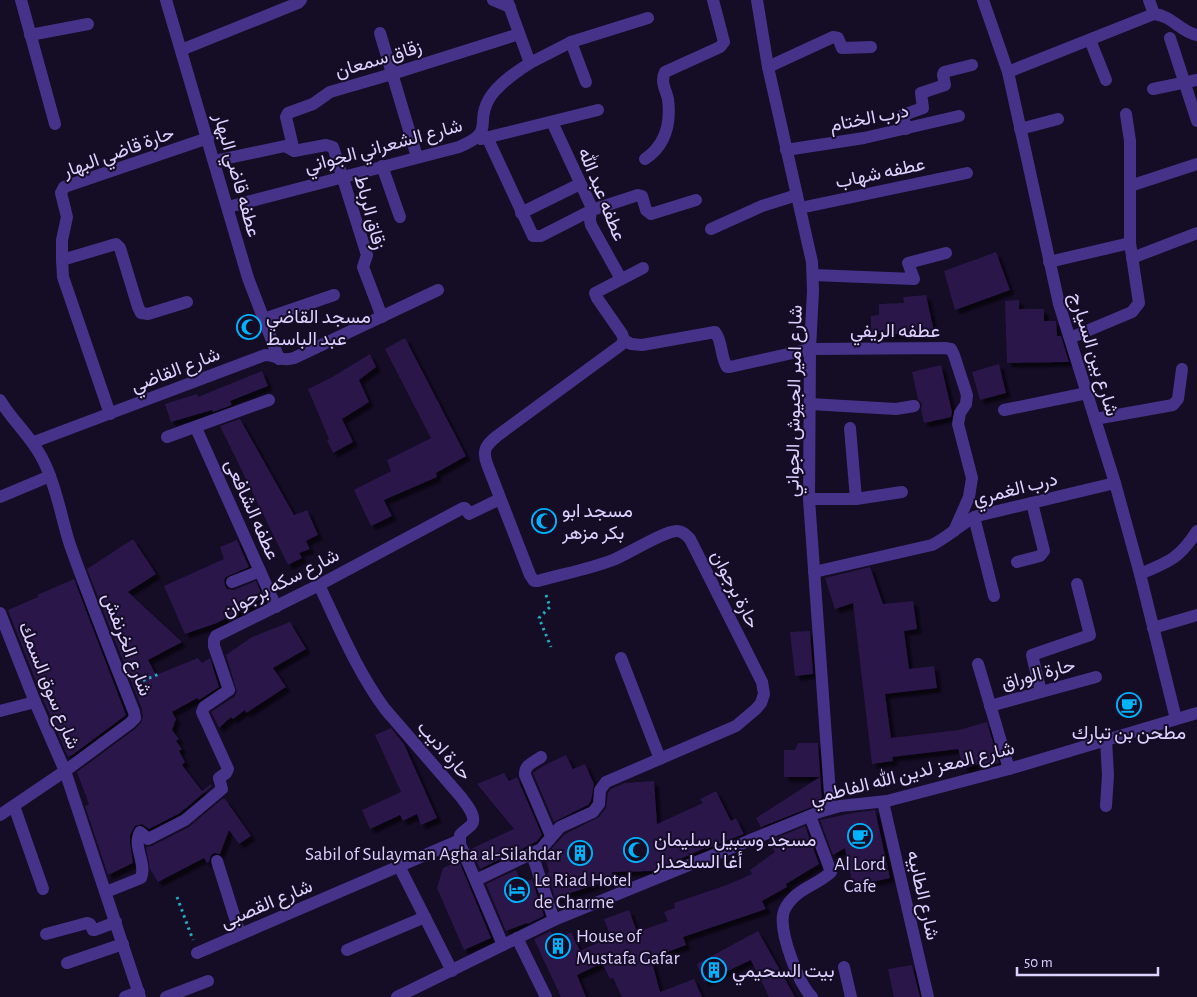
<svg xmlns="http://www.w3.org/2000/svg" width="1197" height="997" font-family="'Alegreya Sans',Vazirmatn,sans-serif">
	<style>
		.building { fill: #2a1649; filter: url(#shadow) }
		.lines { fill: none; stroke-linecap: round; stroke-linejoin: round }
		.path { stroke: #23adc1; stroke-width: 3; stroke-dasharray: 2.5 4; stroke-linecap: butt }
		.minor { stroke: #463389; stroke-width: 12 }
		.labels { text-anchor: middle; stroke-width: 4; stroke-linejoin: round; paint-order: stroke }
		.street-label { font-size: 19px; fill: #dfd1ff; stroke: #150c26 }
		.poi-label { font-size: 19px; fill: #dfd1ff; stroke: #150c26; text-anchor: start }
	</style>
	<defs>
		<filter id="shadow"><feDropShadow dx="4.5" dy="4.5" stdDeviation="1" flood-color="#0009"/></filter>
	</defs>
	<rect width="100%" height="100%" fill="#150c26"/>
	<g class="building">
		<polygon points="996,252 1010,290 955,310 944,271"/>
		<polygon points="926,295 934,331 913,334 871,334 871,316 879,315 879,304 904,303 903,297"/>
		<polygon points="1019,300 1019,309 1044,309 1044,321 1056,321 1057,336 1061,336 1069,362 1007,363 1005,301"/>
		<polygon points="405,338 466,456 436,473 437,477 384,500 392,516 371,526 354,490 391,471 387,460 431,438 385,349"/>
		<polygon points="370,354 376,367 359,380 369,402 342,419 353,442 333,453 327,440 329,439 308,389 334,376"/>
		<polygon points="999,364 1006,393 980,400 972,372"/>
		<polygon points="941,365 952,412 951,417 924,423 921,410 922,404 918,399 912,372"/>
		<polygon points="262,371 268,386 230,401 232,405 213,412 212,410 171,422 165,404 197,394 198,397"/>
		<polygon points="240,419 294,515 307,510 318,535 306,541 310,549 299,553 302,558 288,565 220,426"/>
		<polygon points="133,539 156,574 128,592 182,642 148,660 156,675 198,658 202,663 210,658 219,687 199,700 197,698 172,712 176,719 172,730 179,739 176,741 182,749 179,751 185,762 182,765 202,791 211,784 212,786 180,813 149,829 142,824 135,826 130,835 130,843 133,863 108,875 85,806 89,804 77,772 135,729 141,723 143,717 142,709 87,569"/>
		<polygon points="237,540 249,567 226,577 224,580 225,585 227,589 234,590 256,581 263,598 217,623 185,634 164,586 224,559 220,547"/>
		<polygon points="870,567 883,604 913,601 917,629 904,631 909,669 934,666 937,688 885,694 891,738 959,730 987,722 999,763 979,768 978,764 964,769 958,749 892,757 893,761 872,764 853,603 835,609 825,578"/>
		<polygon points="74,579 126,715 71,756 71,755 68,757 43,699 8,610 38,597 37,595"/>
		<polygon points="290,622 306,649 273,668 286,687 246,713 245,710 233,719 231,717 219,728 211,712 234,697 237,692 226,655 252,637"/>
		<polygon points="810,631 813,674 795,676 790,632"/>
		<polygon points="391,728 404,744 437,818 421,825 417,814 403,821 400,815 370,829 362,810 401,792 375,735"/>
		<polygon points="798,743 818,743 822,803 761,827 756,818 820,777 784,777 784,750 795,750"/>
		<polygon points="566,755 573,769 585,764 594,784 591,801 588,805 554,822 533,773 543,766"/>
		<polygon points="504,773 509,781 517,777 542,835 536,842 480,869 471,849 514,829 477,784"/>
		<polygon points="654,781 657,824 703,803 700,799 716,791 731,821 736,818 744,834 706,849 705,848 653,871 612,872 613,879 555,898 547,873 549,872 545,856 565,834 599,817 606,808 608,793 611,789 625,783"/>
		<polygon points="222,799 225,799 251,836 239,844 229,830 220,854 215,853 211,855 209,862 207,863 204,858 158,882 150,869 146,847 152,846 189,827"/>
		<polygon points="875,810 890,878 853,886 845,848 833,855 820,820 853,813"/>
		<polygon points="805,826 819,864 786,884 787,887 762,901 766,909 683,937 686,945 651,958 660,992 694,979 702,997 622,997 613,978 610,979 602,963 577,975 586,997 561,997 534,939 551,931 555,940 571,932 580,951 606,939 604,934 609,932 604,919 629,910 637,932 668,921 664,912 675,908 674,903 727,885 752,874 750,870 775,852 769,841"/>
		<polygon points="459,861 491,938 464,950 437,888 443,868"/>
		<polygon points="516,870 522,883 532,879 544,916 528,924 527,923 506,931 486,884"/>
		<polygon points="758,931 795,997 769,997 751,960 704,982 697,964"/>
		<polygon points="912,965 920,997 894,997 888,969"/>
	</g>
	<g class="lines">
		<g class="path">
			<polyline points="546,595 550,607 539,618 551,647"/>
			<polyline points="137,683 159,674"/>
			<polyline points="177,897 193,940"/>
		</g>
		<g class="minor">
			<polyline points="21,0 55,124"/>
			<polyline points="166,0 248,278 279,359"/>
			<polyline points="493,0 510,7"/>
			<polyline points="757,0 768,67 812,262 813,291 810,349 809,499 831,808"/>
			<polyline points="983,0 1008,72 1059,304 1115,483 1140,574 1176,719"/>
			<polyline points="1149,0 1154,14"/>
			<polyline points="380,33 417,157"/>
			<polyline points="30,35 88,24"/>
			<polyline points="1170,38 1197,121"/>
			<polyline points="1090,40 1106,80"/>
			<polyline points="571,42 586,82"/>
			<polyline points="181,50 298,3 301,0"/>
			<polyline points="530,63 571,42 648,18"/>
			<polyline points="768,67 833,37 838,38 842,48 871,47"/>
			<path d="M1008,72l146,-58c19,2 26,18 43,21"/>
			<polyline points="1153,89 1197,80"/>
			<polyline points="552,122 591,206 590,220 591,225 621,279"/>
			<polyline points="906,129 903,115 923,108 921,93 945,85 943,75 944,72 972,65"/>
			<polyline points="1020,129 1058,119"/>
			<polyline points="487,137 533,236 541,236 592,210 638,195 642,196 646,210 651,214 696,200"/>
			<polyline points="481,139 598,110"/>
			<polyline points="786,150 864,138 959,116"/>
			<polyline points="294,151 286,117 288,113 313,104 330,92 392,74 519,34"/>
			<path d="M645,159c21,-14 26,-36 23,-60 -2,-9 -8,-17 -3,-27l55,-25 4,-5 -11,-42"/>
			<polyline points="214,161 285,146 294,151 326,145 333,147 367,255 363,267 382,317"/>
			<polyline points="382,166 400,217"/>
			<polyline points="1130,186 1197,164"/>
			<path d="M228,207l231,-60c38,-16 15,-23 30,-48 9,-15 27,-27 41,-36l-23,-63"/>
			<polyline points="800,208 967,173"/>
			<polyline points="521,213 580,184"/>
			<polyline points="711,229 762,206 797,195"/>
			<polyline points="1132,258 1197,233"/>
			<polyline points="62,260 116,244 120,248 138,307 141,313 148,314 187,302"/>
			<polyline points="1049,262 1130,243"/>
			<polyline points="813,275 914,279 908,263 946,253"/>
			<polyline points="264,319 334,295"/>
			<polyline points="1070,338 1132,312 1139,303 1130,243 1130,141 1126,114"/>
			<path d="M624,340l7,4 11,1 73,-13c8,10 5,24 12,35h3l80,-18 135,-1 6,1 3,6 13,40 -1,9 -6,9 -2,11 14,54 -3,19 -15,34"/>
			<polyline points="624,340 622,334 597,298 595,293 643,268"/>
			<path d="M0,400c13,22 33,38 44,62 13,26 17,55 26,83 20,56 42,111 64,167l1,6 -5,5 -65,48 75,226"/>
			<polyline points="810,404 896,409 914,406"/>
			<polyline points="1004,410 1087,393"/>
			<polyline points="110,414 63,277 62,260 62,240 67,217 61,193 64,187 208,138"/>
			<polyline points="1095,419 1173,405 1178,399 1182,369"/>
			<polyline points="196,428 276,607"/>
			<polyline points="850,428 856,499"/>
			<polyline points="167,437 269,400"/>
			<path d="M34,442l231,-87c12,0 16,7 29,3l144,-68"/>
			<polyline points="0,497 50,476"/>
			<polyline points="809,499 856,499 902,492"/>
			<polyline points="974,517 994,596"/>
			<polyline points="1017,562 1040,556 1044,551 1032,503"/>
			<path d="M814,572l118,-27c17,-8 29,-22 45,-29l138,-33"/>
			<path d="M1140,574c29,-12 40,-16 57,-43"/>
			<polyline points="232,582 260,571"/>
			<path d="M319,585c20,42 38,86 66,124l76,88c5,7 16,19 11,27 -3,4 -9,7 -12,11v9l43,101"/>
			<polyline points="0,613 35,702 65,771 0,815"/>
			<polyline points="1153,628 1197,615"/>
			<polyline points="621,658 660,759"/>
			<polyline points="978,664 1009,769"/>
			<polyline points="1041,692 1032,655 1090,635 1077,584"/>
			<polyline points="990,706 1096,677"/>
			<polyline points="0,711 35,702"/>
			<polyline points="1106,740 1108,775 1106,806"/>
			<path d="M541,757c-7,5 -17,8 -16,18l26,61"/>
			<polyline points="883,802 928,997"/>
			<polyline points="14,806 43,889"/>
			<path d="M810,816l21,56c-11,11 -28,15 -38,26 -5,5 -9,10 -10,17 -3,19 15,68 29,82"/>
			<polyline points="532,854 554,920"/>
			<polyline points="217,861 240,934"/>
			<polyline points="399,866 452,971"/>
			<path d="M476,880l65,-31 19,-22 33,-15 6,-8 1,-14 6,-8 130,-56 20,-17 5,-6 3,-9 -2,-12 -72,-143c-4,-4 -7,-8 -13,-8 -13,0 -49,23 -64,29 -24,9 -50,14 -75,21h-4l-4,-6 -43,-111c-5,-14 -1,-19 10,-28l124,-91 3,-5"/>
			<path d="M106,892l35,-14c6,-15 -9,-31 -1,-46l8,7 37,-19 37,-31 -3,-11 7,-5 2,-4 -26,-57 2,-5 25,-17 -15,-44v-6l2,-4 103,-51 144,-77h2l4,6 2,-1 29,-14"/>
			<polyline points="46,934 87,923 90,924 93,930 95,930 116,922"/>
			<polyline points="517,938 546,997"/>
			<polyline points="347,950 425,917"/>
			<polyline points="197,953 460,840"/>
			<polyline points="67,963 123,944"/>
			<polyline points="844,967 851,997"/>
			<polyline points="125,997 139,992"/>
			<polyline points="166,997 208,981"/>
			<polyline points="397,997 554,920 819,812 840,806 887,801 1009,769 1197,713"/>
		</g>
	</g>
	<defs>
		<symbol id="mosque-ring" viewBox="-11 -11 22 22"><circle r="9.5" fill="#150c26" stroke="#00b3fc" stroke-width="1.5"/><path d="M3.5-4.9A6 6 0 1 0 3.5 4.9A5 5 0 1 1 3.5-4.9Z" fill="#00b3fc"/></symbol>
		<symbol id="cafe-ring" viewBox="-11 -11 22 22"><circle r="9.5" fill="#150c26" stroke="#00b3fc" stroke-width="1.5"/><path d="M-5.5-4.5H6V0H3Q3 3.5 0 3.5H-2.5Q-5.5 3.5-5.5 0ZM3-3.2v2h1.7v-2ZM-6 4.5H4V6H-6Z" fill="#00b3fc"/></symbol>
		<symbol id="building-ring" viewBox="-11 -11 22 22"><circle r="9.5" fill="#150c26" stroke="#00b3fc" stroke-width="1.5"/><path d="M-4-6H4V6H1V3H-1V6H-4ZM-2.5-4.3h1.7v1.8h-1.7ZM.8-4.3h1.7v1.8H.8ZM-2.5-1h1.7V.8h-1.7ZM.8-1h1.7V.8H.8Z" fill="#00b3fc"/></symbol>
		<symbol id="hotel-ring" viewBox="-11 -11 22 22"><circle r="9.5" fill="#150c26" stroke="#00b3fc" stroke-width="1.5"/><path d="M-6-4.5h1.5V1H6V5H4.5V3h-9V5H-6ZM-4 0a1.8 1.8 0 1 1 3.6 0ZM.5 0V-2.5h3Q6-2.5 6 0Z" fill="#00b3fc"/></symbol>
	</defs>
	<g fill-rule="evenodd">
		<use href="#mosque-ring" x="235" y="313" width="28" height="28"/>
		<use href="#mosque-ring" x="530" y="507" width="28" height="28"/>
		<use href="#cafe-ring" x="1115" y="691" width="28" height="28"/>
		<use href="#cafe-ring" x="846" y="822" width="28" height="28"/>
		<use href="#mosque-ring" x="622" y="836" width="28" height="28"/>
		<use href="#building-ring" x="566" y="839" width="28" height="28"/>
		<use href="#hotel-ring" x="503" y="876" width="28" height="28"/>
		<use href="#building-ring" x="544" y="932" width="28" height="28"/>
		<use href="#building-ring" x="700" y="956" width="28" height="28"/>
	</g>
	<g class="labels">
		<g class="street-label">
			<text transform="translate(378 58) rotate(-17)" y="7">زقاق سمعان</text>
			<text transform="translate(869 117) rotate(-11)" y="7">درب الختام</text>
			<text transform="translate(383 145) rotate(-15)" y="7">شارع الشعراني الجواني</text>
			<text transform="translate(118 151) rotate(-20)" y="7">حارة قاضي البهار</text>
			<text transform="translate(880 172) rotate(-12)" y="7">عطفه شهاب</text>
			<text transform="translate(238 175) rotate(74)" y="7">عطفه قاضي البهار</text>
			<text transform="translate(603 194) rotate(68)" y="7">عطفه عبد الله</text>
			<text transform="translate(371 212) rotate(75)" y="7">زقاق الرباط</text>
			<text x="895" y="337">عطفه الريفي</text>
			<text transform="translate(1095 354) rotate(73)" y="7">شارع بين السيارج</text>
			<text transform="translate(175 369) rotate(-21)" y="7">شارع القاضي</text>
			<text transform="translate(793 401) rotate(-89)" y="7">شارع امير الجيوش الجواني</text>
			<text transform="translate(1015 488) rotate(-14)" y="7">درب الغمري</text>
			<text transform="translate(253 509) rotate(66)" y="7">عطفه الشافعى</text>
			<text transform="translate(280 582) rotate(-27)" y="7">شارع سكه برجوان</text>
			<text transform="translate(736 589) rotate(63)" y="7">حارة برجوان</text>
			<text transform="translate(128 644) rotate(69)" y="7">شارع الخرنفش</text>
			<text transform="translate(1038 673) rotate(-15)" y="7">حارة الوراق</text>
			<text transform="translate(50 685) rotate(68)" y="7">شارع سوق السمك</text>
			<text transform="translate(445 750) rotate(49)" y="7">حارة اديب</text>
			<text transform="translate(912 772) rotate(-14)" y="7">شارع المعز لدين الله الفاطمي</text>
			<text transform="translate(924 895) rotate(77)" y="7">شارع الطابيه</text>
			<text transform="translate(266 903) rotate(-23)" y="7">شارع القصبى</text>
		</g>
		<g class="poi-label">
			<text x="266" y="323">مسجد القاضي<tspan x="266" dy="22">عبد الباسط</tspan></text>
			<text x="562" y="517">مسجد ابو<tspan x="562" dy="22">بكر مزهر</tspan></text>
			<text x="1129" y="739" text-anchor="middle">مطحن بن تبارك</text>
			<text x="654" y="846">مسجد وسبيل سليمان<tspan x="654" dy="22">أغا السلحدار</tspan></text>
			<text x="562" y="860" text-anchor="end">Sabil of Sulayman Agha al-Silahdar</text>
			<text x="860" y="870" text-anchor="middle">Al Lord<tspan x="860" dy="22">Cafe</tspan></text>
			<text x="534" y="886">Le Riad Hotel<tspan x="534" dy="22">de Charme</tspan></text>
			<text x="576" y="942">House of<tspan x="576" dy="22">Mustafa Gafar</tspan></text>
			<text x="732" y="977">بيت السحيمي</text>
		</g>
	</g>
	<path d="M1017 967v8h141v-8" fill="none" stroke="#dfd1ff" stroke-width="2.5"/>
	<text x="1024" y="967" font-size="15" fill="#dfd1ff" stroke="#150c26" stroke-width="4" paint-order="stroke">50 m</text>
</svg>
